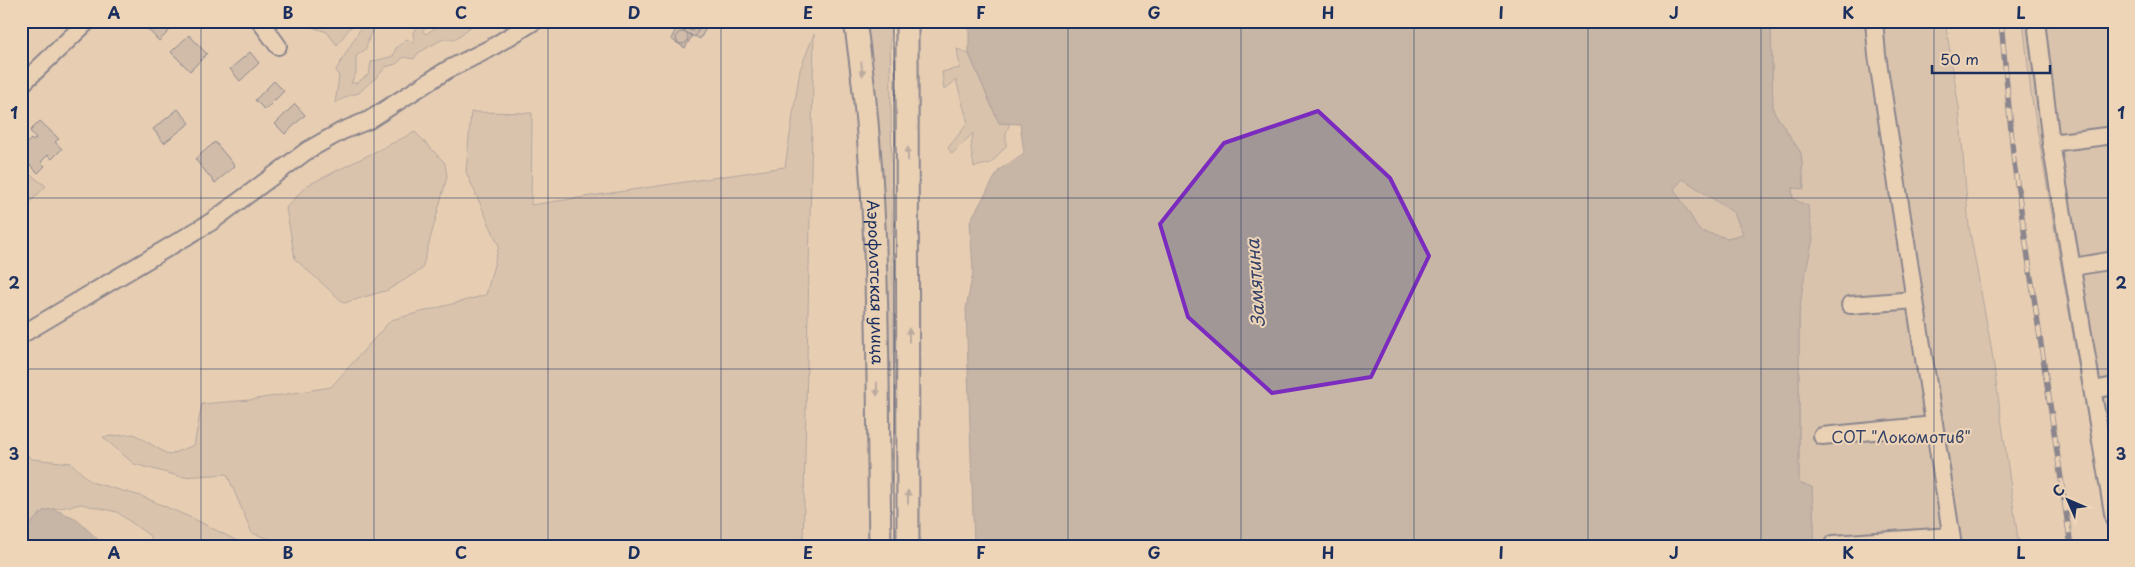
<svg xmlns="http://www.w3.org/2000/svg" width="2135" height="567" font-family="'Playpen Sans',sans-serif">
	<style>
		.green { fill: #c9b7a7; stroke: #727382 }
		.water { fill: #a09796; stroke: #6b6d80; fill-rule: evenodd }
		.building { fill: #b4a79e; stroke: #1b2f5e }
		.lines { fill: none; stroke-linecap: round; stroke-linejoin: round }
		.minor-casing { stroke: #1b2f5e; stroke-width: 20 }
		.major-casing { stroke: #1b2f5e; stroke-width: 25 }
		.minor { stroke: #efd5b7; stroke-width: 16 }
		.major { stroke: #efd5b7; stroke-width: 21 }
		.rail-casing { stroke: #1b2f5e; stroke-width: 5.5 }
		.rail { stroke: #efd5b7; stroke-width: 4; stroke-dasharray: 11; stroke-linecap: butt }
		.oneway { fill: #85828a }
		.marked { fill: none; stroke: #7b2cbf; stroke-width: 4; stroke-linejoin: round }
		.grid { fill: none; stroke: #1b2f5e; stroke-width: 1; stroke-opacity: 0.55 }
		.labels { text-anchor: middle; stroke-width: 4; stroke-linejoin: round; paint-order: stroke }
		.street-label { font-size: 16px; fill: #1b2f5e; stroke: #efd5b7 }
		.park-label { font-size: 16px; fill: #354369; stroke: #efd5b7 }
		.water-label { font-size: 18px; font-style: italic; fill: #364469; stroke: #efd5b7 }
		.neatline { fill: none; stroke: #1b2f5e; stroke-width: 2 }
		.grid-label { font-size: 16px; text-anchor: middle; font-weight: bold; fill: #1b2f5e }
	</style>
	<rect width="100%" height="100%" fill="#e7ceb3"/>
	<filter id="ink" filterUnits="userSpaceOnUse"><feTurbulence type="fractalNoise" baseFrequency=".02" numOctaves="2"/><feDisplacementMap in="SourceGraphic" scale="10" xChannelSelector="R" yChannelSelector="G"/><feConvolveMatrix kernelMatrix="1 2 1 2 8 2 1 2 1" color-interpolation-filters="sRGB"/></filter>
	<g filter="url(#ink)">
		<g class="green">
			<polygon points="310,21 355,21 337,45 327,32 312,27"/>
			<path d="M365,21h13l-9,16 -3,12 -10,7v17l-5,10h6l12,-9 2,-12 22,-6 3,-8 11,-9 7,5 -1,-12 10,-11 6,2 -7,8 4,3 12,-8v-5h40l-23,18h-12l-25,14 -4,6 -10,-2 -8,7 -11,3c-7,12 -17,15 -26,26l-9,2 -15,8 4,-26 -3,-7z"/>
			<polygon points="867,21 890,21 894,368 889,373 879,157"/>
			<polygon points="1771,21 1945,21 1959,108 1969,227 1991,346 2019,546 1815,546 1812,487 1799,484 1799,316 1808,206 1793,199 1792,188 1804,188 1801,153 1773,110"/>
			<polygon points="2023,21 2114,21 2114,546 2110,546 2031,94"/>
			<polygon points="814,34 803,546 291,546 252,533 227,474 182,477 134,464 103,437 134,434 169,455 194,445 202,404 250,400 331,387 391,320 486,295 499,246 466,172 471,112 532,113 531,205 785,167 800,70"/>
			<polygon points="957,49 969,54 999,123 1010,123 1006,133 1006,146 991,163 974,167 971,148 973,133 952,154 948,148 968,123 956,80 944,90 942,72 960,68"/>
			<polygon points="415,132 445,163 447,177 422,269 388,290 344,303 295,259 286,208 306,186"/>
			<polygon points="21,168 46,186 21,211"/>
			<polygon points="1683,178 1734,213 1743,234 1728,238 1700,231 1674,189"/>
			<polygon points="21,450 32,459 71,463 91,482 141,496 194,519 247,546 156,546 150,536 117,512 81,504 43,511 21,534"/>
		</g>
		<g class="water">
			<path d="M969,21h802l2,89 28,43 3,36 -12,-1 1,11 15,7 5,33 -10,46 -4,31v167l13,4 3,59h-841l-8,-237 7,-37 -3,-51 29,-51 25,-17 -4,-29 -21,-1 -30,-69zM1683,179l51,34 9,21 -15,4 -28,-7 -26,-42z"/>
			<polygon points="53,509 75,518 105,546 21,546 21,534 43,511"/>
		</g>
		<g class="building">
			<polygon points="166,21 172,28 159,41 141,22"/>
			<polygon points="679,21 704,21 695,37 676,27"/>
			<polygon points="682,21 702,21 702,22 699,29 693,31 686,29"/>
			<polygon points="704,21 710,21 700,39 695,36"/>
			<polygon points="677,27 692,36 685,48 671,39"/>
			<circle cx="682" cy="38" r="6"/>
			<polygon points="189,35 207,54 190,71 171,52"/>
			<polygon points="250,52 259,63 240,81 230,69"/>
			<polygon points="274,81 284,91 265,110 255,100"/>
			<polygon points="295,104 305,115 285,134 275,124"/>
			<polygon points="178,109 190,123 164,143 153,129"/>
			<polygon points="40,121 59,139 55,142 62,149 52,159 48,155 41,162 45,166 38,173 28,163 25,166 21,162 21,154 27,149 24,146 31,139 33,141 36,138 30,131"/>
			<polygon points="215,142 235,166 215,183 195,159"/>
		</g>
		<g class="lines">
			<defs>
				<g id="minor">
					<polyline points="260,21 278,46"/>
					<polyline points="1874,21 1877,55 1953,546"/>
					<polyline points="2036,21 2051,143 2114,519"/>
					<polyline points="21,85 88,21"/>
					<polyline points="2051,143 2114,135"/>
					<polyline points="2073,267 2114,260"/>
					<polyline points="1850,305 1915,300"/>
					<polyline points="21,335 211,222 308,150 342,131 369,120 447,70 489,49 535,21"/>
					<polyline points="2093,390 2114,386"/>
					<polyline points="1822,436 1934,425"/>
					<polyline points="1833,544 1951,536"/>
				</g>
				<g id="major">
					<path id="s1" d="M855,21c26,173 22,350 25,525"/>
					<polyline points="907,21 908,546"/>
				</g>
			</defs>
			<use href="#minor" class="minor-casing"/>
			<use href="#major" class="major-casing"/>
			<use href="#minor" class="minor"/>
			<use href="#major" class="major"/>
			<defs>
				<polyline id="rail" points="2001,21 2014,163 2071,546"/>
			</defs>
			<use href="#rail" class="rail-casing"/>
			<use href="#rail" class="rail"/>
		</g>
		<defs><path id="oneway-solid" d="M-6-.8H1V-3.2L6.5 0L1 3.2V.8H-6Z" transform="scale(1.25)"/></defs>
		<g class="oneway">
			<use href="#oneway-solid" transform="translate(862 69) rotate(84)"/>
			<use href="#oneway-solid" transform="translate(908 154) rotate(-91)"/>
			<use href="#oneway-solid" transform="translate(909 335) rotate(-90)"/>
			<use href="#oneway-solid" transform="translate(877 389) rotate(89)"/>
			<use href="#oneway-solid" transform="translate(908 497) rotate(-90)"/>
		</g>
	</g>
	<path d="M0 0H2135V567H0ZM1318,111l72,67 39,78 -58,121 -99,16 -84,-76 -28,-93 64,-81z" fill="#e7ceb3" fill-opacity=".55" fill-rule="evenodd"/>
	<path class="marked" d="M1318,111l72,67 39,78 -58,121 -99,16 -84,-76 -28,-93 64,-81z"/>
	<path class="grid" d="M201,21v525M374,21v525M548,21v525M721,21v525M894,21v525M1068,21v525M1241,21v525M1414,21v525M1588,21v525M1761,21v525M1934,21v525M21,198h2093M21,369h2093"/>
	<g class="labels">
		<g class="street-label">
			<text dy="6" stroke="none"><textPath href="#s1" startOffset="262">Аэрофлотская улица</textPath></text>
		</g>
		<g class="park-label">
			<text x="1901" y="443">СОТ "Локомотив"</text>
		</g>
		<g class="water-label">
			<text transform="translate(1256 283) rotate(-94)" y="6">Замятина</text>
		</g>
	</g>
	<rect width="2135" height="567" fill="none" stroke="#efd5b7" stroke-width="55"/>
	<g transform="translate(2068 500) rotate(315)" stroke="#efd5b7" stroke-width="4" paint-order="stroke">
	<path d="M0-4L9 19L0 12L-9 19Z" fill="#1b2f5e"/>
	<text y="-8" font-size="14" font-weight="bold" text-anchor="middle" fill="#1b2f5e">С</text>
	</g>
	<path d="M1932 65v8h118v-8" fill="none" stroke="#1b2f5e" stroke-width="2.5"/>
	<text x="1940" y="65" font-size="15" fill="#1b2f5e" stroke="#efd5b7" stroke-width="4" paint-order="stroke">50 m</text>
	<rect x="28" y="28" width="2080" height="512" class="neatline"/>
	<g class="grid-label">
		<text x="114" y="19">A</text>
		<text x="288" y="19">B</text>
		<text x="461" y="19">C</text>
		<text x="634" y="19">D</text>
		<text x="808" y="19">E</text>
		<text x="981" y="19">F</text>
		<text x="1154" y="19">G</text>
		<text x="1328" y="19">H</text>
		<text x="1501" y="19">I</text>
		<text x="1674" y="19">J</text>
		<text x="1848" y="19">K</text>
		<text x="2021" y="19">L</text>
		<text x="14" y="119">1</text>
		<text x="2121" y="119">1</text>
		<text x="14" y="289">2</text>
		<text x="2121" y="289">2</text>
		<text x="14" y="460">3</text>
		<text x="2121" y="460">3</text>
		<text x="114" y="559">A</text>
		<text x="288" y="559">B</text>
		<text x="461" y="559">C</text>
		<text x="634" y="559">D</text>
		<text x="808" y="559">E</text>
		<text x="981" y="559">F</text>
		<text x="1154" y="559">G</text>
		<text x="1328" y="559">H</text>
		<text x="1501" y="559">I</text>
		<text x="1674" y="559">J</text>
		<text x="1848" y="559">K</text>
		<text x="2021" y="559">L</text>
	</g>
</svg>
